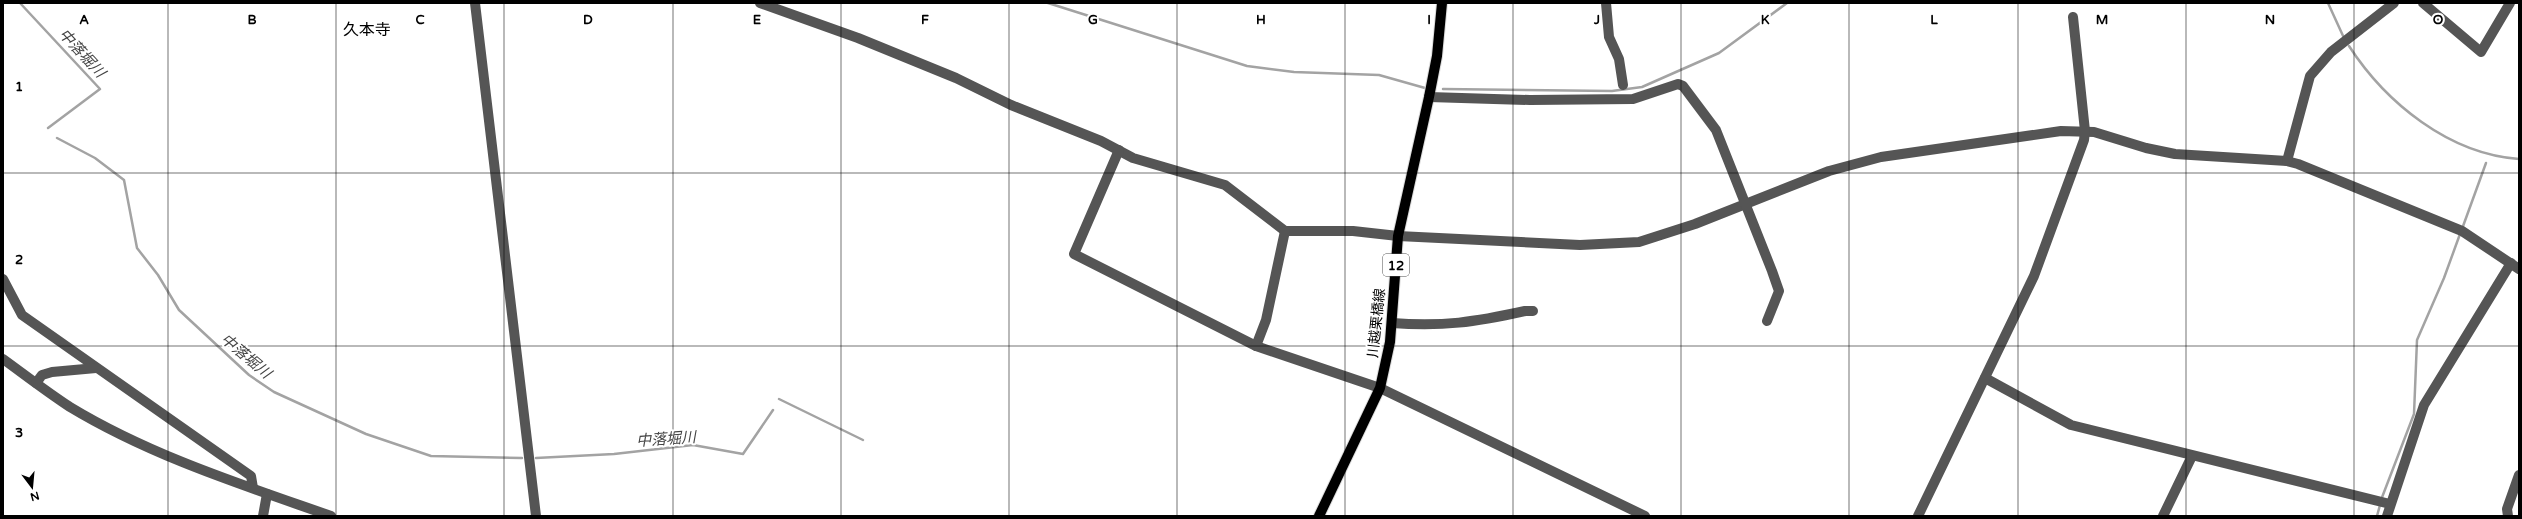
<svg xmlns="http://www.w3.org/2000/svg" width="2522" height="519" font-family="'Varela Round','Noto Sans JP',sans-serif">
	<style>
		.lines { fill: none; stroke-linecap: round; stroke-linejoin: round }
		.stream { stroke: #a3a3a3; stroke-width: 2.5 }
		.major-casing { stroke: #dbdbdb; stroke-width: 12 }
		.minor { stroke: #555; stroke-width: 10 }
		.major { stroke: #000; stroke-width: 10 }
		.grid { fill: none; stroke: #000; stroke-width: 1; stroke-opacity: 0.55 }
		.labels { text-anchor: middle; stroke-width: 4; stroke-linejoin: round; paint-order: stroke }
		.shield { fill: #fff; stroke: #4c4c4c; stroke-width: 1 }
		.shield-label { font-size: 13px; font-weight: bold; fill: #000 }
		.street-label { font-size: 14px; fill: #000; stroke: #fff }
		.water-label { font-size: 15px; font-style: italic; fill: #444; stroke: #fff }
		.quarter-label { font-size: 16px; fill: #000; stroke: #fff }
		.grid-label { font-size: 13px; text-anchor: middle; font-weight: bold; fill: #000; stroke: #fff; stroke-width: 4; stroke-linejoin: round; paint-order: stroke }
	</style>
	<rect width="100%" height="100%" fill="#fff"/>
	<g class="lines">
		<g class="stream">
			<polyline points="20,3 100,89 48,128"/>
			<polyline points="1048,3 1247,66 1294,72 1379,75 1425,88"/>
			<polyline points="2328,3 2344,38"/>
			<path d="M2349,46c37,57 100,108 170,113"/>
			<polyline points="1443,89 1612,91 1642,87 1719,53 1787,3"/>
			<polyline points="57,138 95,158 124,180 137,248 158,275 179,310 249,375 274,392 366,434 431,456 522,458"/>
			<polyline points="2462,229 2486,163"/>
			<polyline points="779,399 863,440"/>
			<polyline points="536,458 614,454 693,445 743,454 773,410"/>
			<polyline points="2381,500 2414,414 2417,340 2444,278 2460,234"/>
			<polyline points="2377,516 2380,505"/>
		</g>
		<defs>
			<polyline id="major" points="1319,516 1380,388 1390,342 1398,236 1429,97 1437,56 1442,3"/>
		</defs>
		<use href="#major" class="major-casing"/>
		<g class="minor">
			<polyline points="475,3 536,516"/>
			<polyline points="760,3 858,38 956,78 1011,105 1101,141 1133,158 1225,185 1285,231 1353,231 1398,236 1580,245 1639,242 1695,224 1829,171 1881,157 2061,131 2094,132 2146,148 2175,154 2287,161 2298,164 2462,231 2519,269"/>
			<polyline points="1606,3 1609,37 1619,59 1623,85"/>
			<polyline points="2423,3 2481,52 2510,3"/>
			<polyline points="1429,97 1530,100 1633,99 1678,84 1683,86 1716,130 1772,271 1779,291 1767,321"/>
			<polyline points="1119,150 1074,254 1256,346 1380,388 1645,516"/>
			<polyline points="2287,161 2310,76 2331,52 2394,3"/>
			<polyline points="3,279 22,315 251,476 253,488"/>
			<path d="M1392,323c51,4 83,-1 133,-12h8"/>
			<polyline points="1256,346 1266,320 1285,231"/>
			<path d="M3,359c22,16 44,33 67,48 81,49 173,78 261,109"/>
			<polyline points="1985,378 2071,425 2390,504"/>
			<polyline points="36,383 42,375 52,372 96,368"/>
			<polyline points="263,516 267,494"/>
			<polyline points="1918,516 2034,276 2084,140 2085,131 2073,17"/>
			<polyline points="2163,516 2192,456"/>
			<polyline points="2387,516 2424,405 2511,263"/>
			<polyline points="2508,516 2507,509 2519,475"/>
		</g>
		<use href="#major" class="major"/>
	</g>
	<path class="grid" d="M168,3v513M336,3v513M504,3v513M673,3v513M841,3v513M1009,3v513M1177,3v513M1345,3v513M1513,3v513M1681,3v513M1849,3v513M2018,3v513M2186,3v513M2354,3v513M3,173h2516M3,346h2516"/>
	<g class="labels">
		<rect class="shield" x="1383" y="254" width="26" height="22" rx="3"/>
		<g class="shield-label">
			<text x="1396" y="270">12</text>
		</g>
		<g class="street-label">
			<text transform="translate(1376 323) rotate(-84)" y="5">川越栗橋線</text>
		</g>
		<g class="water-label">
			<text transform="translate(82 53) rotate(47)" y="5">中落堀川</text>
			<text transform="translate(246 356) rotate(40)" y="5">中落堀川</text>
			<text transform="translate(666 439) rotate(-4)" y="5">中落堀川</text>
		</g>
		<g class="quarter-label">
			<text x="367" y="35">久本寺</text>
		</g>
	</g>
	<g class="grid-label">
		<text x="84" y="24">A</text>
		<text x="252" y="24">B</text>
		<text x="420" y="24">C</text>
		<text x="588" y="24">D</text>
		<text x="757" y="24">E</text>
		<text x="925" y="24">F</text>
		<text x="1093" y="24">G</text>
		<text x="1261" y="24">H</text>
		<text x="1429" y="24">I</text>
		<text x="1597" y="24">J</text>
		<text x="1765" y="24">K</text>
		<text x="1934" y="24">L</text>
		<text x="2102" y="24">M</text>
		<text x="2270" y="24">N</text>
		<text x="2438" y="24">O</text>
		<text x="19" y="91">1</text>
		<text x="19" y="264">2</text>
		<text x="19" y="437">3</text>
	</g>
	<rect width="2522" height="519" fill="none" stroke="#000000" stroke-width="8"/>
	<g transform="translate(32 487) rotate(164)" stroke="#ffffff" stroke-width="3" paint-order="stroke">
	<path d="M0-3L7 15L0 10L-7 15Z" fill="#000000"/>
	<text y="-6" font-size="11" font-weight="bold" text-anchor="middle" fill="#000000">N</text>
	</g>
</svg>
